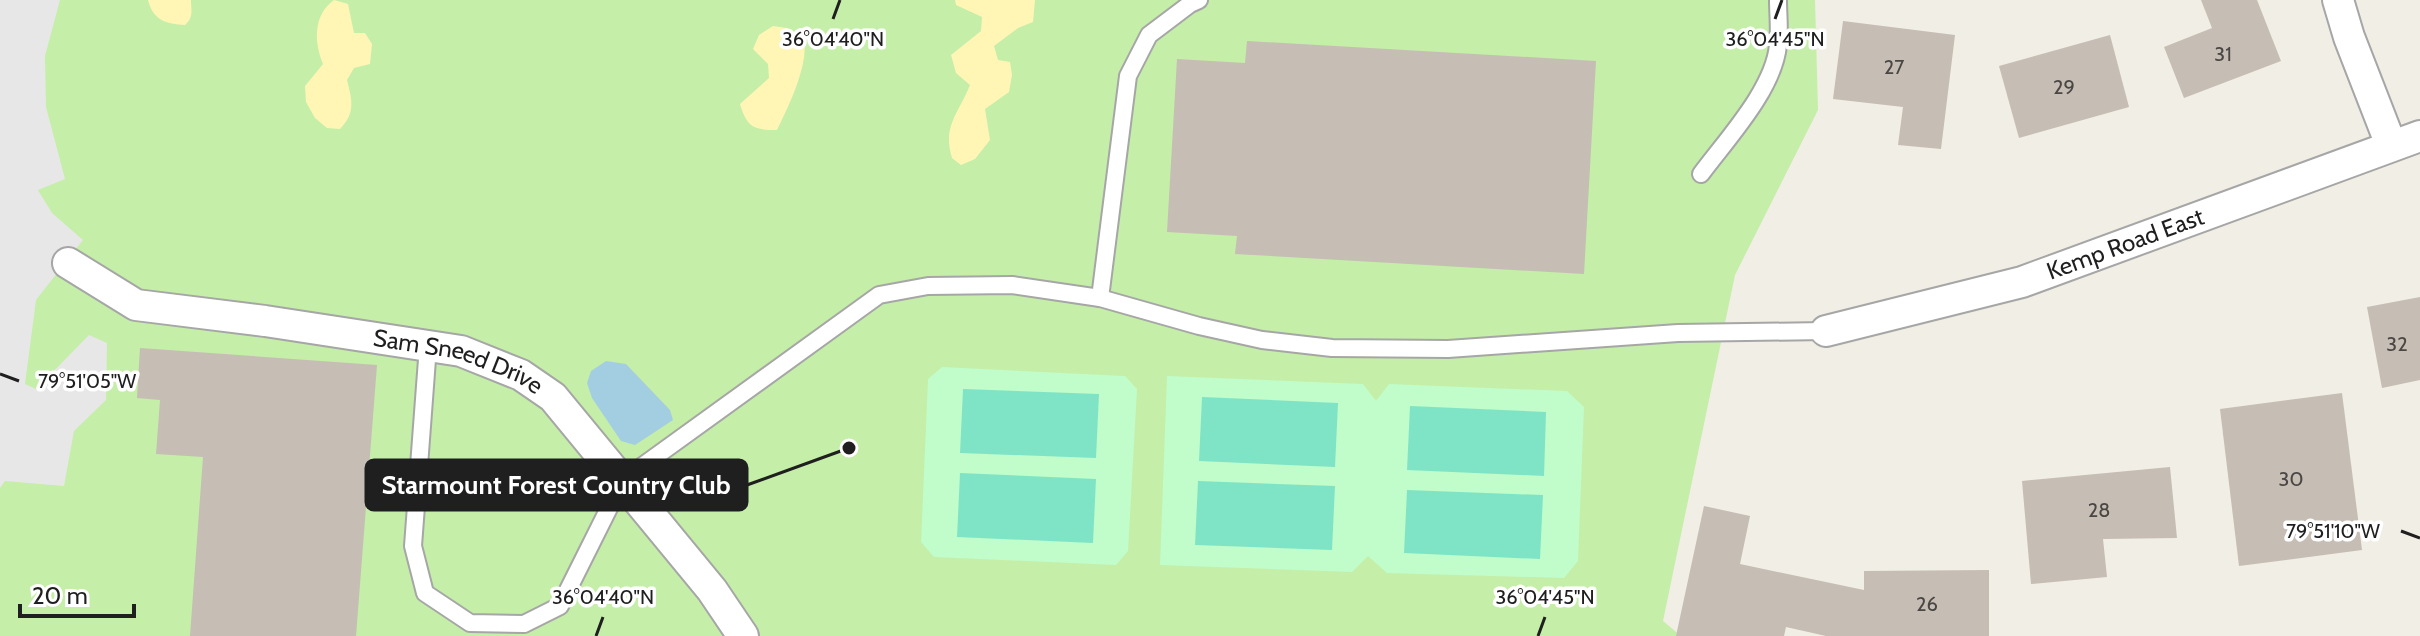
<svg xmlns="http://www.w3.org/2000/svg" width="2420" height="636" font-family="Cabin,sans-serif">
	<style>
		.grass { fill: #c5eea8 }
		.sand { fill: #fff6b5 }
		.park { fill: #c0fdca }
		.pitch { fill: #7fe4c5 }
		.parking { fill: #e7e7e7 }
		.water { fill: #a3cee1 }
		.building { fill: #c6bdb4 }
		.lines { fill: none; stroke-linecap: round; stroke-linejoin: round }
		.lane-casing { stroke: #a6a6a6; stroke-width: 20 }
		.street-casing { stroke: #a6a6a6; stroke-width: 34 }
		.lane { stroke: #fff; stroke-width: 16 }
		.street { stroke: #fff; stroke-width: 30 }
		.ticks { fill: none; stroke: #1f1f1f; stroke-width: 3 }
		.labels { text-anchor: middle; stroke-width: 7; stroke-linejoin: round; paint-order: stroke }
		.number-label { font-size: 20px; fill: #494644 }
		.street-label { font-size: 24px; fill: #1f1f1f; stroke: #fff }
		.ticks-label { font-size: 20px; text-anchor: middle; fill: #1f1f1f; stroke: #fff; stroke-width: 7; stroke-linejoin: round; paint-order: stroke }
		.leader { fill: none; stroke: #1f1f1f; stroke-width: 3 }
		.callout-dot { fill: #1f1f1f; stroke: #fff; stroke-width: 3 }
		.callout { fill: #1f1f1f; stroke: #1f1f1f; stroke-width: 3 }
		.callout-label { font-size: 26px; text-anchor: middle; font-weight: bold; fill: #fff }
	</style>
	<rect width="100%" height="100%" fill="#f1eee5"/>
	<polygon class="grass" points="0,0 1815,0 1818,110 1735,275 1663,621 1681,636 0,636"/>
	<g class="sand">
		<path d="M148,0h43c0,11 3,17 -6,25 -19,-1 -32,-5 -37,-25z"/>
		<path d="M334,0l14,4 6,29h11l7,11 -2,20 -16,4 -7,12c5,20 9,33 -7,49l-13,-1 -12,-10 -9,-16 -1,-16 18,-22c-9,-22 -10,-49 11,-64z"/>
		<path d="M955,0h80l-2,22 -15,6 -24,18 4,14 12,2 2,13 -3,17 -24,17 5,31 -15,19 -14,6 -9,-7c-10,-32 7,-45 18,-73l-14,-12 -5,-18 30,-24 1,-14 -26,-12z"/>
		<path d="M773,26l14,2 16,9c8,24 -15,71 -26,93 -24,0 -30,-3 -37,-26l29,-26 -1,-14 -15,-15 6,-14z"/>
	</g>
	<g class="park">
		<polygon points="942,367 1125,376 1137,389 1128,551 1116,565 934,557 921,542 928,379"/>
		<polygon points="1167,376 1363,384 1376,401 1389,384 1567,391 1584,407 1578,561 1564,578 1387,573 1368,556 1352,572 1160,565"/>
	</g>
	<g class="pitch">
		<polygon points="963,389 1099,394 1096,458 960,453"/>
		<polygon points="1202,397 1338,403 1335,467 1199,461"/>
		<polygon points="1410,406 1546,412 1544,476 1407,470"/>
		<polygon points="960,473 1096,479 1093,543 957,537"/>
		<polygon points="1198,481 1335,486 1332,550 1195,545"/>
		<polygon points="1407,490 1543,495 1540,559 1404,553"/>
	</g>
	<polygon class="parking" points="0,0 60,0 45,56 46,107 65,179 38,190 52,213 83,240 36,300 25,384 36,389 89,335 107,343 106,400 74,431 64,486 5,481 0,488"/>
	<polygon class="water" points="606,361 626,364 670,410 673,420 635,445 621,441 592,398 587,383 591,371"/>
	<g class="building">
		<polygon points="2201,0 2257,0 2281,61 2184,98 2164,47 2212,28"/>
		<polygon points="1843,21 1955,35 1941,149 1898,145 1903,107 1833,99"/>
		<polygon points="2110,35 2129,107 2019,138 1999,66"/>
		<polygon points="1247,41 1596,61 1584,274 1235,254 1237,236 1167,232 1177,59 1245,63"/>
		<polygon points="2420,297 2420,380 2382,388 2367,307"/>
		<polygon points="140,348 377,365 356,636 190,636 203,457 156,454 160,400 137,398"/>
		<polygon points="2342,393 2362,550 2239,566 2220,409"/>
		<polygon points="2170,467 2177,538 2103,539 2107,577 2031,584 2022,481"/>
		<polygon points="1704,506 1750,516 1740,564 1864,590 1864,571 1989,570 1989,636 1826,636 1786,627 1784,636 1676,636"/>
	</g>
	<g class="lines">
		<defs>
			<g id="lane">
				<path d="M1701,174c26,-35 73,-85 77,-129 2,-15 0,-30 0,-45"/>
				<polyline points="1100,298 1128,76 1149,35 1190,4 1199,0"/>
				<polyline points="428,346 413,546 425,593 470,623 524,624 560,606 623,480 879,295 928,286 1012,285 1100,298 1199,326 1262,340 1332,348 1448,349 1678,333 1826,331"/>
			</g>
			<g id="street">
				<polyline points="2338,0 2349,37 2391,145"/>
				<path id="s1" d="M68,263l68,42 129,16 196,30 60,24 32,22 159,193 31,46"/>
				<path id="s2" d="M1826,331l196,-49 398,-146"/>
			</g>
		</defs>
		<use href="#lane" class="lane-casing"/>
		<use href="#street" class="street-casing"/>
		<use href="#lane" class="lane"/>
		<use href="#street" class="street"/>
	</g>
	<path class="ticks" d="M833,19l7,-19M1775,19l7,-19M0,374l19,7M2401,531l19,7M596,636l7,-19M1538,636l7,-19"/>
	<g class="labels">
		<g class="number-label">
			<text x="2223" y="61">31</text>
			<text x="1894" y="74">27</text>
			<text x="2064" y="94">29</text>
			<text x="2397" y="351">32</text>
			<text x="2291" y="486">30</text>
			<text x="2099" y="517">28</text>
			<text x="1927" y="611">26</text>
		</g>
		<g class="street-label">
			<text dy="8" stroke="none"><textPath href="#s2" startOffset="312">Kemp Road East</textPath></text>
			<text dy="8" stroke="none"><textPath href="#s1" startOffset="408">Sam Sneed Drive</textPath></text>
		</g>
	</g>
	<g class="ticks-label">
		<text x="833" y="46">36°04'40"N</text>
		<text x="1775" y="46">36°04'45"N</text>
		<text x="87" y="388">79°51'05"W</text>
		<text x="2333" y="538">79°51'10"W</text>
		<text x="603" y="604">36°04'40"N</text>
		<text x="1545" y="604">36°04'45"N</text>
	</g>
	<path class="leader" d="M849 448L747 485"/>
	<circle class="callout-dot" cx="849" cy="448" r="8"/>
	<rect class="callout" x="366" y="460" width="381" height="50" rx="8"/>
	<g class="callout-label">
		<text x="556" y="494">Starmount Forest Country Club</text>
	</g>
	<path d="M20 604v12h114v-12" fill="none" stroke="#1f1f1f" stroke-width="4"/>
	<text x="32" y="604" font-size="24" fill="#1f1f1f" stroke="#ffffff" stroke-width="6" paint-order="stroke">20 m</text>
</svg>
